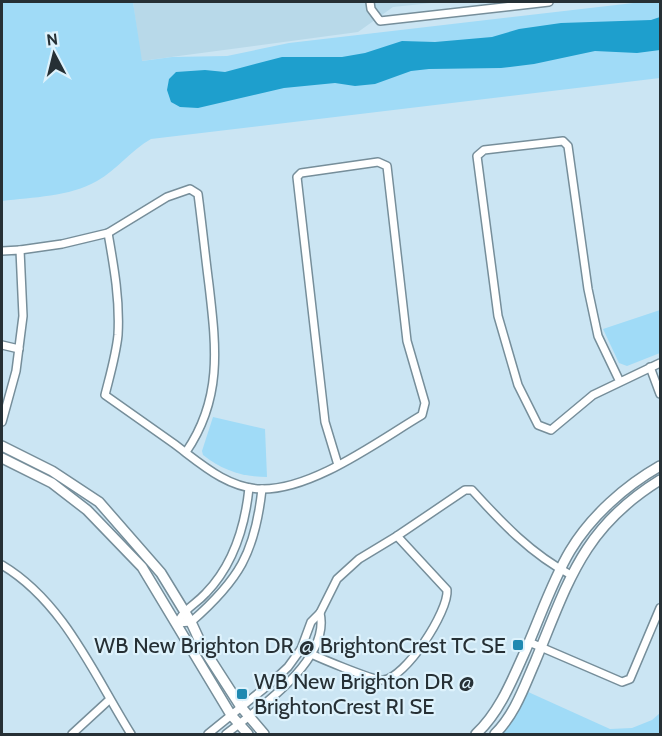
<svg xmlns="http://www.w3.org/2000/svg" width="662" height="736" font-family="Cabin,sans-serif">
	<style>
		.built { fill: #b8d9e9 }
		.green { fill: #a0dbf7 }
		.water { fill: #1e9fcd }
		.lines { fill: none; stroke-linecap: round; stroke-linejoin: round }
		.street-casing { stroke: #768e9a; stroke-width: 10 }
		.secondary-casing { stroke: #768e9a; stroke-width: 12 }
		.street { stroke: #fff; stroke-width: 7 }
		.secondary { stroke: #fff; stroke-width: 9 }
		.poi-dot { fill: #1f89b1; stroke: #ddf2fc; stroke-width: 2 }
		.labels { text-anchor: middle; stroke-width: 4.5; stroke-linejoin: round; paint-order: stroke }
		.poi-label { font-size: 22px; fill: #263035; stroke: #ddf2fc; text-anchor: end }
	</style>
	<rect width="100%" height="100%" fill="#cbe5f3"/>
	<polygon class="built" points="133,2 441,2 393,7 358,32 141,61"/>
	<g class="green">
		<path d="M2,2h131l9,59 30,-4 55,-1 62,-13 353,-41h18v76l-509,61c-20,11 -34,31 -54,42 -28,16 -64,16 -95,20z"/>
		<polygon points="660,310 660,353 627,366 619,363 603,329"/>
		<path d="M213,417l52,12 2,48c-25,0 -45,-7 -64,-22l-1,-4z"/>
		<polygon points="526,691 610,729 632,728 652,720 660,713 660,734 500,734"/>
	</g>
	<polygon class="water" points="660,17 660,50 637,53 595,51 534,64 501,68 429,69 411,71 375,84 355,86 335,83 284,88 198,108 180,107 171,102 167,90 169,79 176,72 205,70 225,72 282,57 342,57 365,53 402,41 435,42 492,37 519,29 561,23 651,20"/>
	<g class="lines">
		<defs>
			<g id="street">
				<polyline points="370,2 371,9 380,21 549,2"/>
				<path d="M108,233c6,34 12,67 10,102 -2,20 -8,40 -13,60 23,16 45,32 68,48 26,19 53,45 88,46 52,1 117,-48 161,-74l3,-12 -18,-62 -20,-175 -9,-4 -77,11 -4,4 28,245 13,43"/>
				<path d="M20,250l42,-6 46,-11 59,-36 23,-8 8,5c4,30 7,60 11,91 7,61 14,113 -23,167"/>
				<polyline points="2,251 20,250 23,316 16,371 2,422"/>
				<polyline points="2,345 19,349"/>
				<polyline points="650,367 660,394"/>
				<polyline points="620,382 598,336 588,289 568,146 563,141 484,150 477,156 498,316 518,385 538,425 551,430 593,395 660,363"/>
				<path d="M2,565c62,37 92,110 129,169"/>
				<path d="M177,623l14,-1c48,-42 64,-69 71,-133"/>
				<path d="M177,623c10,-17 17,-17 29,-30 28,-29 39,-66 43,-105"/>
				<polyline points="529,642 622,682 630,679 660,608"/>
				<path d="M301,649c11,6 72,32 82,31 22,-1 66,-69 64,-90l-50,-54"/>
				<polyline points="72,734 109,700"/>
				<path d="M208,734l64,-52 16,-15 13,-18 10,-27 9,-9 17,-34 22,-20 38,-23 68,-46h7c30,33 59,64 99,85"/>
				<path d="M226,734c32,-25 105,-74 94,-121"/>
			</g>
			<g id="secondary">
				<polyline points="2,446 52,471 99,502 161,573 191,622 203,648 241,707 264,734"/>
				<polyline points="2,458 52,483 87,510 142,567 231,715 248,734"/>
				<path d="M476,734c22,-20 35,-51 47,-78 16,-35 28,-73 47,-105 21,-35 55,-65 90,-85"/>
				<path d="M495,734c20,-20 29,-47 40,-72 33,-79 47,-134 125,-182"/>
			</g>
		</defs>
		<use href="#street" class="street-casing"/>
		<use href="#secondary" class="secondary-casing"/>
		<use href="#street" class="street"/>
		<use href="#secondary" class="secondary"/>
	</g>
	<g class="poi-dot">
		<rect x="512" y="639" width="12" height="12" rx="3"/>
		<rect x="236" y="688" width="12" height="12" rx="3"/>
	</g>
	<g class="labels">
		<g class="poi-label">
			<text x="506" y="653">WB New Brighton DR @ BrightonCrest TC SE</text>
			<text x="254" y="689" text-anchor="start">WB New Brighton DR @<tspan x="254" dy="25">BrightonCrest RI SE</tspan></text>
		</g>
	</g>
	<rect width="662" height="736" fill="none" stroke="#263035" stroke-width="6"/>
	<g transform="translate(54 54) rotate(353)" stroke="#ddf2fc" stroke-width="4.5" paint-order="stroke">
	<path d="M0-4.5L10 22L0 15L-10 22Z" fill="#263035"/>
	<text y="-9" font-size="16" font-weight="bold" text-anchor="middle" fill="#263035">N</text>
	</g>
</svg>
